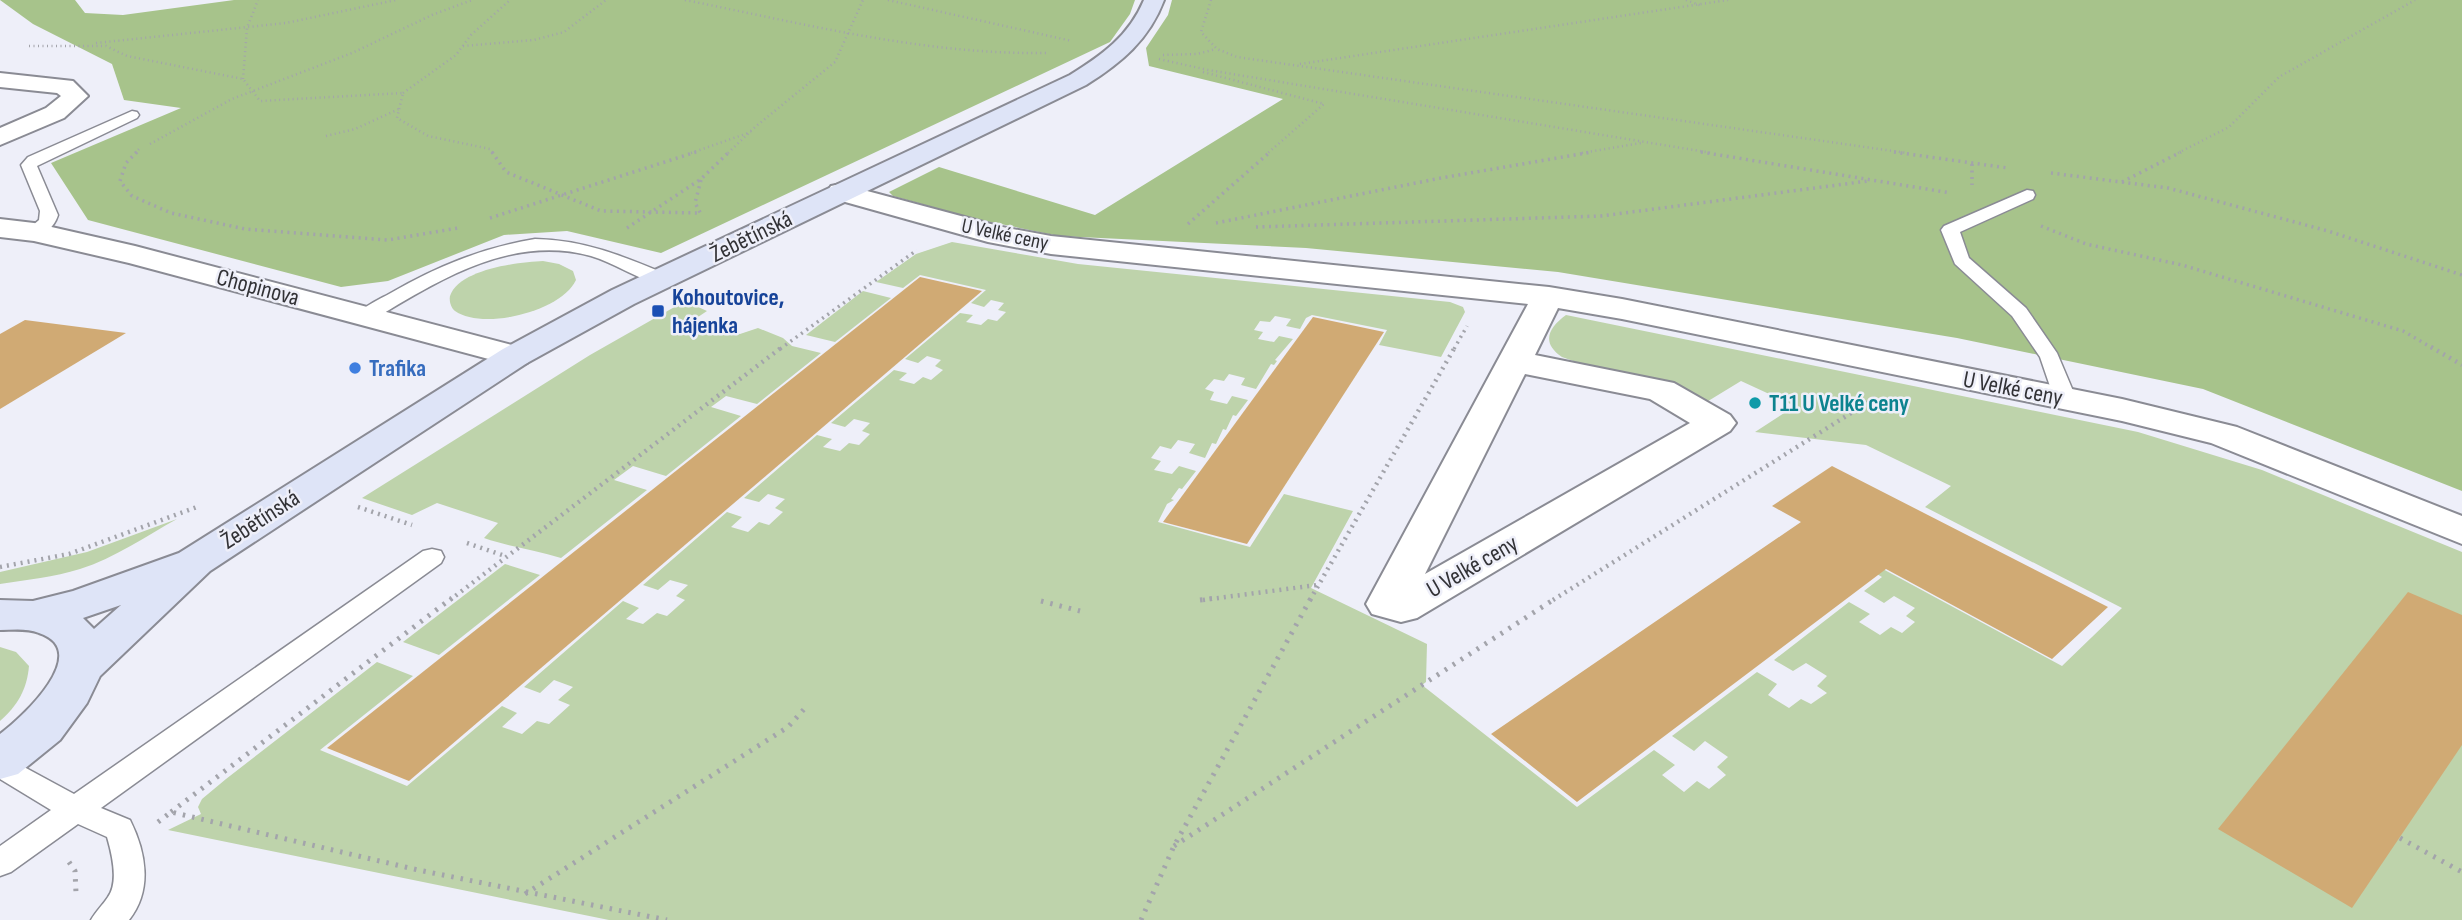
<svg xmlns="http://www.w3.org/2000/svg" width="2462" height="920" font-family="'Sofia Sans Condensed',sans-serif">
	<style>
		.green { fill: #bed3ab }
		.forest { fill: #a7c38b }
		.building { fill: #d0aa74 }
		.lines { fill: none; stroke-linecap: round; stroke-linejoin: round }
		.lane-casing { stroke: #8a8b94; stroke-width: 3 }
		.street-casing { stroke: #8a8b94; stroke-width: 4 }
		.secondary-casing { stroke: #8a8b94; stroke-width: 4 }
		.path-far3 { stroke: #a3a4ab; stroke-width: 2.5; stroke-dasharray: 1 3.5; stroke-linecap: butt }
		.path-far2 { stroke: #a3a4ab; stroke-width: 3.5; stroke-dasharray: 2 4.5; stroke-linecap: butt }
		.path-far1 { stroke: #a3a4ab; stroke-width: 4.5; stroke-dasharray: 2 5; stroke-linecap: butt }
		.path { stroke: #a3a4ab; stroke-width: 5; stroke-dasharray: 2.5 7; stroke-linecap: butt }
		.lane { fill: #fff; fill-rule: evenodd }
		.street { fill: #fff; fill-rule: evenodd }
		.secondary { fill: #dee4f7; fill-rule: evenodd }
		.transit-dot { fill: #1a4fb4; stroke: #eeeff9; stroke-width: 2.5 }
		.shop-dot { fill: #3f7fe0; stroke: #eeeff9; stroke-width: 2.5 }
		.culture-dot { fill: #0f9aa8; stroke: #eeeff9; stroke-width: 2.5 }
		.labels { text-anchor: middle; stroke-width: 5; stroke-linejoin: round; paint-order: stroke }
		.far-street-label { font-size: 21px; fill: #323236; stroke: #eeeff9 }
		.street-label { font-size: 24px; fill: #323236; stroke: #eeeff9 }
		.transit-label { font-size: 24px; font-weight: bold; fill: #164399; stroke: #eeeff9; text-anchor: start }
		.shop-label { font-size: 24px; font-weight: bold; fill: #366cbe; stroke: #eeeff9; text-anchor: start }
		.culture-label { font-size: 24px; font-weight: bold; fill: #0d838f; stroke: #eeeff9; text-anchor: start }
	</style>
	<rect width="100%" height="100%" fill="#eeeff9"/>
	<g class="green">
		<path d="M952,242l126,22 372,38 13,5 2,5 -24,45 -62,-12 8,-15 -75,-15 -6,3 -6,11 -14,-3 5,-7 -16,-3 -5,6 -10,-1 -6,9 9,2 -5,7 16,3 5,-6 14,3 -18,21 2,1 -3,4 -3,-1 -15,25 -15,-4 4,-7 -16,-4 -5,7 -10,-2 -9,10 9,3 -4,8 17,4 5,-8 16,4 -12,16 -3,-1 -7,15 -3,-1 -7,15 -4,-1 -7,15 -16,-5 6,-9 -17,-4 -7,9 -11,-3 -9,12 10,3 -7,9 18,4 7,-8 17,5 -14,18 -3,-1 -8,11 3,1 -7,4 -9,18 92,25 34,-53 69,17 -42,77 116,56 -1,38 -4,3 155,122 77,-57 21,15 -13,10 22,17 13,-11 12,8 17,-14 -9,-8 11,-10 -23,-16 -11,10 -22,-15 85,-64 20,12 -9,11 21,13 12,-9 10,5 16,-11 -10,-7 10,-10 -21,-13 -13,8 -19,-11 75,-58 21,12 -11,8 21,13 11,-8 11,6 13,-11 -9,-6 9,-8 -21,-12 -10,7 -20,-12 18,-14 -7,-4 6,-5 181,98 60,-58 -197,-101 26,-21 -85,-41 -111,-13 40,-26 -54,-25 -41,25 -138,-49c-21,-14 -14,-29 4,-42l572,117 124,38 200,82v368h-1853l-441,-90 33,-16 -3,-7 4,-8 24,-20 151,-117 36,14 -93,74 87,36 95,-80 15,7 -15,14 20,7 15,-13 12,3 21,-19 -12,-5 15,-13 -19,-7 -14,13 -16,-6 99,-86 16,7 -13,11 17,5 14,-11 10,3 18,-16 -9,-4 12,-11 -18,-5 -12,10 -15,-5 84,-73 15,5 -11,10 17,5 11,-10 10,3 14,-13 -8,-4 10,-9 -17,-5 -9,8 -15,-4 73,-63 15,4 -9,8 17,4 9,-8 10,2 11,-11 -8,-3 8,-8 -16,-4 -9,8 -14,-4 63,-53 13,3 -8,7 15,4 9,-7 8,3 12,-10 -8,-4 6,-6 -14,-4 -9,7 -13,-4 55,-46 13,2 -7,7 15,3 7,-6 9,2 9,-9 -8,-2 6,-7 -13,-3 -7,7 -13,-4 15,-13 -66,-15 -17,13 -27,-6 40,-28z"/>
		<path d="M543,261l16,3 14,7 3,9c-14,31 -93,51 -121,31 -4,-3 -6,-10 -5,-15 9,-27 69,-34 93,-35z"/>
		<polygon points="863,291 891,298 835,342 806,335"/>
		<path d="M685,301l22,10 -12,8 45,15 18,-6 25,10 9,8 29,7 -64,51 -31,-8 -15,11 30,9 -75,60 -33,-10 -19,14 33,10 -86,68c-26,-8 -51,-11 -77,-20l14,-15 -61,-20 -25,12 -50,-17 228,-143z"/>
		<path d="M177,519c-31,17 -62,39 -97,50 -26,8 -53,11 -80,15v-12l87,-20z"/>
		<polygon points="505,564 540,575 439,655 403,642"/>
		<path d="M0,647l16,5 13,14c-2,23 -11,39 -29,55z"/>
	</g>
	<g class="forest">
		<polygon points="0,0 75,0 85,13 123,15 234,0 1135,0 1130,14 1110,42 661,253 567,231 504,235 388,281 341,287 88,220 51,163 181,108 124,100 112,64 33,24"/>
		<polygon points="1172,0 2462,0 2462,491 2203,389 1957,338 1558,272 1306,248 1059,236 976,219 893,196 889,192 939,167 1095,215 1283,99 1149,66 1146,48 1168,15"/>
	</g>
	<g class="building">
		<polygon points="920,277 982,291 409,781 327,748"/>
		<polygon points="1313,317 1384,332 1247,544 1163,522"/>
		<polygon points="25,320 126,333 0,409 0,334"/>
		<polygon points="1832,466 2108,607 2052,659 1886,569 1577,802 1491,734 1801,522 1772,506"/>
		<polygon points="2408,592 2462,615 2462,745 2352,908 2218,829"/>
	</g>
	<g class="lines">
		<defs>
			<g id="lane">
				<path d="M132,111l5,1 2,3 -2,3 -100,48 21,49c-4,13 -16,24 -30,21l-3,-4 14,-12 1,-9 -19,-46 7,-8z"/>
				<polygon points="2027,190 2033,191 2035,195 2033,199 1960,232 1969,258 2026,308 2057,353 2076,398 2073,403 2057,403 2054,398 2040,357 2012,316 1955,264 1941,230 1944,226"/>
				<path d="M535,239c49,1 88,17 133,36l2,4 -9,6c-24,-6 -46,-22 -70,-29 -79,-22 -152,24 -217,63h-14l-3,-4c7,-9 21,-15 32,-21 47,-27 92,-46 146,-55z"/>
				<path d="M432,549l9,2 3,6 -3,6 -340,245 29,12c16,32 23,70 -1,100h-38c5,-9 11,-14 17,-23 11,-15 4,-43 -1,-60l-29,-13 -67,48 -11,4v-30l51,-36 -51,-31v-25l74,40 349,-243z"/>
			</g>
			<g id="street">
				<polygon points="0,73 73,81 88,96 64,118 0,145 0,128 46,108 61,96 57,93 0,87"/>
				<path d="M841,184l161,43 49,9 498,51 73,12 500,100 115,28 225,89v28l-251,-101 -89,-22 -500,-102 -64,-11 -23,47 139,28 56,32 6,8 -6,8 -313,187 -16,4 -29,-8 -6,-10 162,-300 -477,-50 -63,-12 -157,-44 -4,-6 4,-6zM1525,374l125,25 40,24 -265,151z"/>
				<polygon points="0,219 34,223 135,246 527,349 532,356 527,363 515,366 129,263 34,241 0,237"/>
			</g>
			<path id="secondary" d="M1144,0h20c-15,40 -43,63 -78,85l-452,219 -107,59 -317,208 -110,105 -13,27 -27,37 -42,34 -18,5v-45c22,-16 94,-83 39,-101 -12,-5 -26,-3 -39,-3v-30l33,1 40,-10 106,-38 324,-204 109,-59 458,-215c32,-20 59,-39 74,-75zM121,605l-27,24 -11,-11z"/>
		</defs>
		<use href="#lane" class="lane-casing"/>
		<use href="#street" class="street-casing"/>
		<use href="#secondary" class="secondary-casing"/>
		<g class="path-far3">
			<path d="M685,0c121,24 239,55 364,53"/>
			<polyline points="888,0 1072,41"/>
			<polyline points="1211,0 1201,32 1217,49 1237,57 1907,153"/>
			<polyline points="1686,0 1702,6"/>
			<polyline points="96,43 286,23 396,0"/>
			<polyline points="29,46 106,46 127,56 243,79 260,101 403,93 397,118 428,136 490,149 493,153"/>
			<polyline points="463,46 534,40 564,32 606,0"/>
			<polyline points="1163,55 1197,54 1216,49"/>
			<polyline points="1159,59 1208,70 1712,153"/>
			<polyline points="1300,64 1728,0"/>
			<polyline points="1203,72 1324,104 1268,153"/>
			<polyline points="243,79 247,28 258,0"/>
			<polyline points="403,93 456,55 471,35 510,0"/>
			<polyline points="326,136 355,129 399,109"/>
			<polyline points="150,144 232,99 352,53 432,15 472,0"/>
			<polyline points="135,153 139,149"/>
			<polyline points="691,153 751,132"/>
			<polyline points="728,153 755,127 835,62 863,0"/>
			<polyline points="1582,153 1641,143"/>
			<polyline points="2178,153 2229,127 2279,77 2415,0"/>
		</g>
		<g class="path-far2">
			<polyline points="137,152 126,163 120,181 132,196 171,213 245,229 388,240 458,228"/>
			<polyline points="492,152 506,172 601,211 700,213"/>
			<polyline points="1701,152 1951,193"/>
			<polyline points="1894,152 2008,168"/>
			<polyline points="1972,164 1972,185"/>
			<polyline points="2051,173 2168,188 2328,231 2462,275"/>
			<polyline points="701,180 695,203 701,214"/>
			<polyline points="2122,182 2181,152"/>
			<polyline points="490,218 696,152"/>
			<polyline points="1216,223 1441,178 1592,152"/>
			<polyline points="1188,224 1270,152"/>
			<polyline points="2041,226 2086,244 2182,265 2403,331 2434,349"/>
			<polyline points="1256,227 1601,216 1868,181"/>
			<polyline points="627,228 701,179 729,152"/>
			<polyline points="780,349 917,250"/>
			<polyline points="1454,349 1467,326"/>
		</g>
		<g class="path-far1">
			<polyline points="2431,347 2462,365"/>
			<polyline points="358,507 412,525"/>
			<polyline points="467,543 505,556"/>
			<polyline points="0,567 69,554 197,507"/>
			<polyline points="450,600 782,347"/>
			<polyline points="1203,600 1317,585"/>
			<polyline points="1310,600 1455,347"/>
			<polyline points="1553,600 1875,398"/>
		</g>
		<g class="path">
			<polyline points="1200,600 1217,598"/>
			<polyline points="1041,601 1080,611"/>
			<polyline points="171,812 452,598"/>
			<polyline points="158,822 171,812 418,870 667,920"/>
			<polyline points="2400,838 2462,872"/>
			<polyline points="1174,846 1556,598"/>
			<polyline points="69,862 75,871 76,893"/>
			<polyline points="525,894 788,727 806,707"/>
			<polyline points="1141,920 1174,846 1311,598"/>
		</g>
		<use href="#lane" class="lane"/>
		<use href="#street" class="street"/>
		<use href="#secondary" class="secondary"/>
	</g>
	<rect class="transit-dot" x="651" y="304" width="14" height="14" rx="3.5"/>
	<circle class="shop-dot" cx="355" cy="368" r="7"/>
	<circle class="culture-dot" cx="1755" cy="403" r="7"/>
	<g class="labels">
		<g class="far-street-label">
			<text transform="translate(1005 234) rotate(12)" y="7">U Velké ceny</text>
		</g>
		<g class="street-label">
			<text transform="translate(751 236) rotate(-26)" y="8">Žebětínská</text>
			<text transform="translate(258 287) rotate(15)" y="8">Chopinova</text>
			<text transform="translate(2013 388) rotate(11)" y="8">U Velké ceny</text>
			<text transform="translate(260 519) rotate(-33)" y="8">Žebětínská</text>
			<text transform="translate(1472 566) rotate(-30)" y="8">U Velké ceny</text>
		</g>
		<g class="transit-label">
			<text x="672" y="305">Kohoutovice,<tspan x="672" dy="28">hájenka</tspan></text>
		</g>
		<g class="shop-label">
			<text x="369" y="376">Trafika</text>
		</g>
		<g class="culture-label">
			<text x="1769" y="411">T11 U Velké ceny</text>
		</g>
	</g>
</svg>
